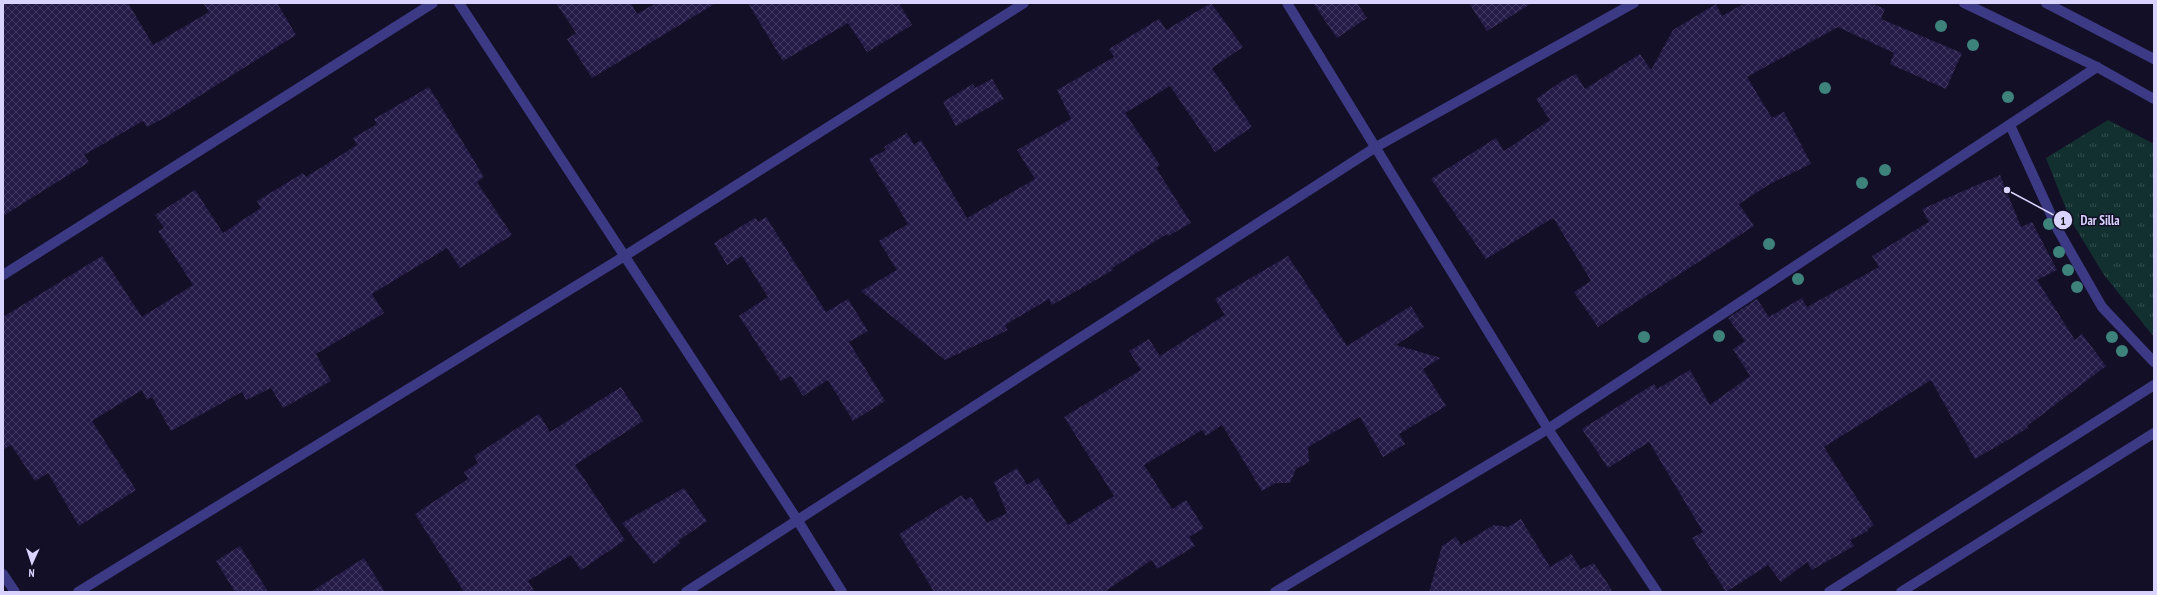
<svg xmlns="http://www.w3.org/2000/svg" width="2157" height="595" font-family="'PT Sans Narrow',sans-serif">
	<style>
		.grass { fill: url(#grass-tufts) }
		.building { fill: url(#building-cross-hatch) }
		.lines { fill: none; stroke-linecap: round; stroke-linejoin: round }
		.minor { stroke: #3d3a85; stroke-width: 10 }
		.tertiary { stroke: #3d3a85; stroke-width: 10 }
		.tree { fill: #3d827b }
		.leader { fill: none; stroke: #d9d4ff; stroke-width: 1.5 }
		.callout-dot { fill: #d9d4ff; stroke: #130f26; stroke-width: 1.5 }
		.mark-label { font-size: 12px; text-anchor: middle; font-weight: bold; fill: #111 }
		.callout-label { font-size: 13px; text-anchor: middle; font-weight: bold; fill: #d9d4ff; stroke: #130f26; stroke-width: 3; stroke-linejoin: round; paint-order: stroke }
	</style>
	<defs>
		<pattern id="grass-tufts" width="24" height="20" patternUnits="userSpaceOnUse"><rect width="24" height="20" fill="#12302f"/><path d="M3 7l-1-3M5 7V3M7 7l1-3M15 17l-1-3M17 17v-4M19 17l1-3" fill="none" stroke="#344d4e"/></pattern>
		<pattern id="building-cross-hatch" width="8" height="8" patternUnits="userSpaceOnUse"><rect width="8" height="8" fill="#241b47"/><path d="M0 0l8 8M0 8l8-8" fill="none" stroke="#433b63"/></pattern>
	</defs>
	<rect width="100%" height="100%" fill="#130f26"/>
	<polygon class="grass" points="2108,120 2154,144 2154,337 2104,275 2070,219 2046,158"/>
	<g class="building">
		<polygon points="3,3 128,3 153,45 209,12 203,3 277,3 296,35 166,117 147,127 143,121 84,155 89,162 3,216"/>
		<polygon points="556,3 631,3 637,14 656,3 716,3 592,78 567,39 576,33"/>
		<polygon points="748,3 899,3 912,25 867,52 848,23 783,61"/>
		<polygon points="1211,3 1243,47 1212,68 1252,127 1215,152 1170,86 1125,113 1160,165 1156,168 1191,223 1168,236 1167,234 1112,268 1113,270 1052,305 1049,299 1005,325 1008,330 945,360 861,291 897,270 879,241 908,224 869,159 886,150 884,147 907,133 914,145 921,140 967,218 1035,179 1017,150 1071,119 1057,90 1114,57 1109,49 1159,19 1166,30"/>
		<polygon points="1313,3 1357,3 1367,18 1337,38"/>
		<polygon points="1469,3 1532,3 1487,31"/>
		<polygon points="1745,3 1871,3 1885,9 1881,19 1962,53 1946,89 1890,64 1894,53 1838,27 1747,77 1772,118 1784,112 1811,164 1770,184 1739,204 1754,226 1598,327 1574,292 1591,281 1554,219 1551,219 1486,259 1431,179 1496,138 1504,151 1550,120 1536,99 1562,81 1576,74 1585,89 1640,54 1651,70 1673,30 1716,4 1722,16"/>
		<polygon points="992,79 1004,99 956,126 943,102 973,84 975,88"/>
		<polygon points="429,87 484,177 477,182 512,235 460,268 447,248 372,294 384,313 316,354 331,381 283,408 271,388 246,400 242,392 171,431 152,397 147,400 142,390 92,421 136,490 79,526 48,473 35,481 11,445 3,450 3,317 102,256 142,317 193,285 158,231 164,228 155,215 195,190 223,233 261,208 257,201 303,173 306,177 357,145 353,138 377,124 374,119"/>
		<polygon points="2000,175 2021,227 2032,222 2057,270 2037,280 2075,340 2082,334 2106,366 2027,426 2028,428 1975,459 1931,380 1824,447 1874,525 1868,529 1868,531 1850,540 1854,546 1812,570 1807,562 1781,582 1768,565 1726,592 1692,538 1703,532 1649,442 1608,468 1582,429 1654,384 1657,389 1690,370 1710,405 1750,376 1733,349 1745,341 1728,318 1757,299 1769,317 1802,298 1807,307 1879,267 1872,256 1929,222 1922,209"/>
		<polygon points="766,217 826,312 848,299 868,331 849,342 885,401 853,421 828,380 803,396 791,376 781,381 739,316 768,297 742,256 727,265 714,243 755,218 758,222"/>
		<polygon points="1288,256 1347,346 1411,306 1424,327 1396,345 1441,358 1423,369 1446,406 1399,434 1405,444 1383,457 1360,417 1308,447 1309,462 1296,469 1290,483 1276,483 1262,491 1222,425 1206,436 1202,430 1144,465 1172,509 1186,500 1204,528 1189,537 1195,546 1157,569 1152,560 1104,592 934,592 899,534 962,495 965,500 971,497 987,523 1007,513 994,482 1017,468 1027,485 1038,478 1068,525 1114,496 1064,417 1141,370 1129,351 1149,339 1160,356 1225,315 1215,299"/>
		<polygon points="621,387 643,421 575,465 625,540 581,570 571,555 528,581 535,592 464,592 415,514 468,479 464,472 478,463 474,456 539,414 550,432"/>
		<polygon points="684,488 707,521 678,541 680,543 654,564 622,523"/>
		<polygon points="1521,519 1550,567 1571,554 1581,569 1594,563 1613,592 1429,592 1442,546 1456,537 1461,545 1494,525 1508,527"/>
		<polygon points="240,546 268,592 235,592 216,561"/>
		<polygon points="364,558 385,592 311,592"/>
	</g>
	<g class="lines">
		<g class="minor">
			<polyline points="459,3 798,521 842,592"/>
			<polyline points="1287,3 1548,429 1657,592"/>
			<polyline points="2010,125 2058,230 2102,307 2154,362"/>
			<polyline points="3,275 433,3"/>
			<polyline points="3,574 15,592"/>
			<polyline points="78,592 623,257 1024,3"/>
			<polyline points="686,592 1376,147 1634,3"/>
			<polyline points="1275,592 1548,429 2097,67"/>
		</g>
		<g class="tertiary">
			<polyline points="1964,3 2097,67 2154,99"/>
			<polyline points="2046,3 2154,59"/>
			<polyline points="1829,592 2154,385"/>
			<polyline points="1901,592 2154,433"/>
		</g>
	</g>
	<g class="tree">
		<circle cx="1941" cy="26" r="6"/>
		<circle cx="1973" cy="45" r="6"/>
		<circle cx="1825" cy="88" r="6"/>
		<circle cx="2008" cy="97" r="6"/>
		<circle cx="1885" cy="170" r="6"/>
		<circle cx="1862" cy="183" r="6"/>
		<circle cx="2049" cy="224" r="6"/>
		<circle cx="1769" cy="244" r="6"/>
		<circle cx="2059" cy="252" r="6"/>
		<circle cx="2068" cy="270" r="6"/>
		<circle cx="1798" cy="279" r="6"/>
		<circle cx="2077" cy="287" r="6"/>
		<circle cx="1719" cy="336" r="6"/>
		<circle cx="1644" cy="337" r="6"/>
		<circle cx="2112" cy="337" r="6"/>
		<circle cx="2122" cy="351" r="6"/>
	</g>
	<path class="leader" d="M2007 190L2063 220"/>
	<g class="callout-dot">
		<circle cx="2007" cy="190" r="4"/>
		<circle cx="2063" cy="220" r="10"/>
	</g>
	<g class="mark-label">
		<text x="2063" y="225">1</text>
	</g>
	<g class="callout-label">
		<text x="2100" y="225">Dar Silla</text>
	</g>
	<rect width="2157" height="595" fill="none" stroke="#d9d4ff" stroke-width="8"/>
	<g transform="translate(32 563) rotate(183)" stroke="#130f26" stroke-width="3" paint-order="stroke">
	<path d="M0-3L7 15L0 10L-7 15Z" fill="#d9d4ff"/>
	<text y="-6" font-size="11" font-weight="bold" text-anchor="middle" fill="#d9d4ff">N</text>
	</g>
</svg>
